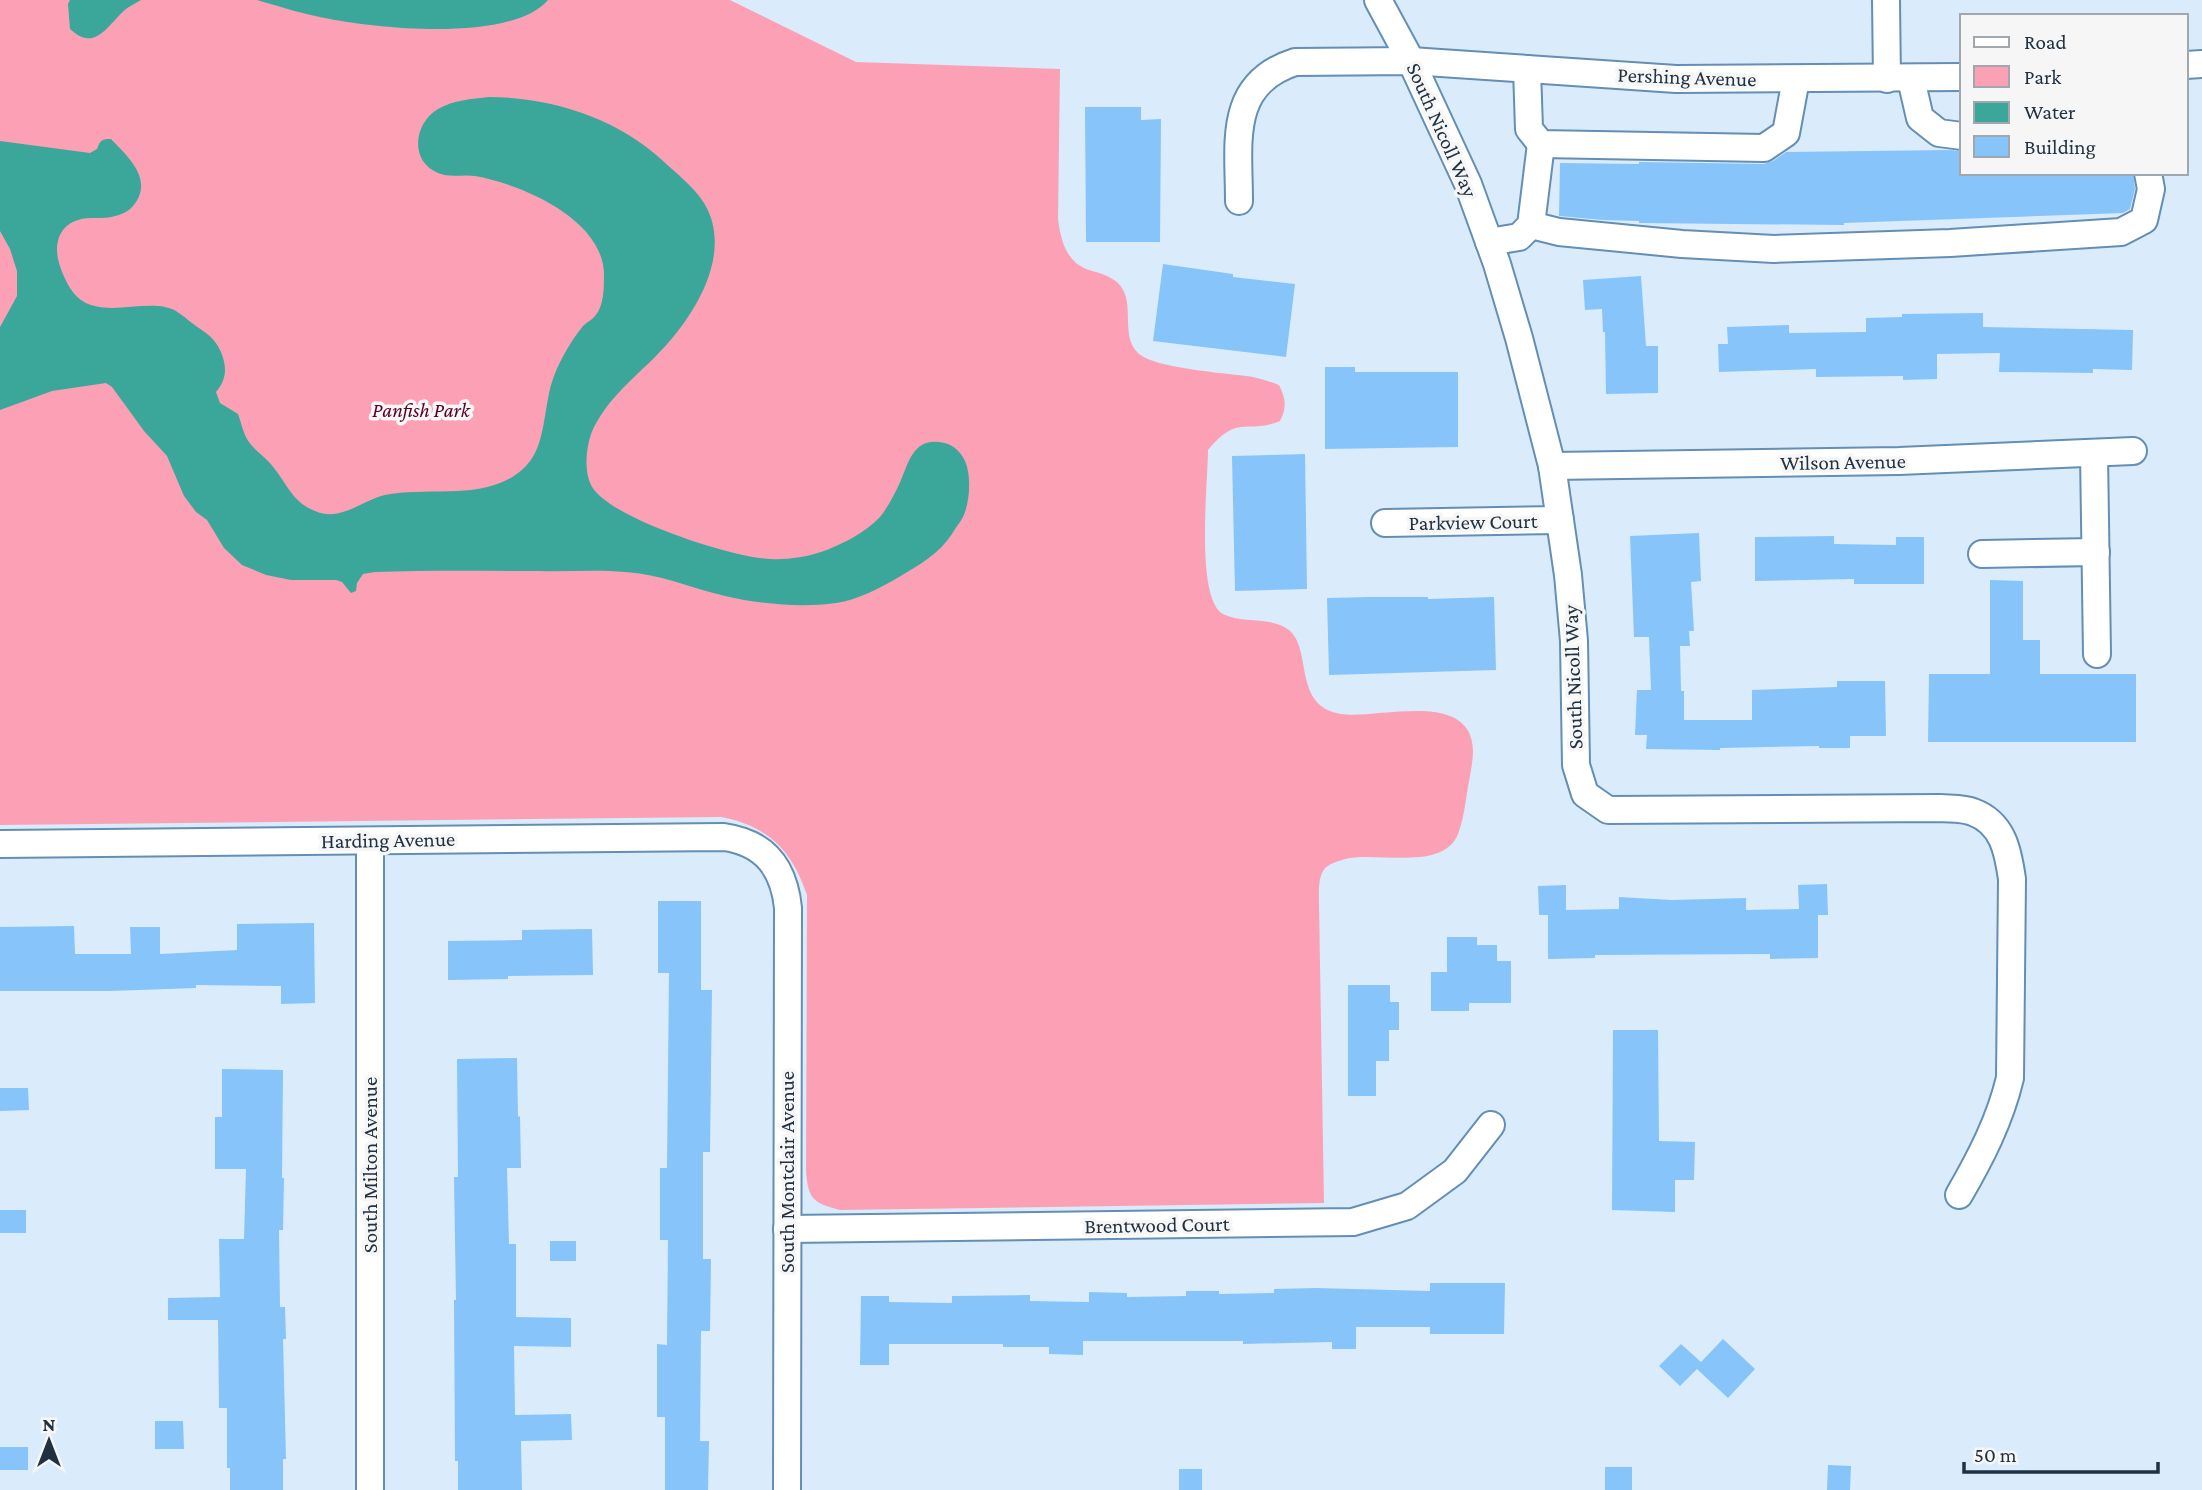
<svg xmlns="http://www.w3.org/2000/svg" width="2202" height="1490" font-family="'Crimson Pro',serif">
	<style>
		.green { fill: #fca1b5 }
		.water { fill: #3ba79b }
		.building { fill: #87c4f9 }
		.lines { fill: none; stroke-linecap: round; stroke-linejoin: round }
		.minor-casing { stroke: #648eb3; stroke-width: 30 }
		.minor { stroke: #fff; stroke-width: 26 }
		.labels { text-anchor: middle; stroke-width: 7; stroke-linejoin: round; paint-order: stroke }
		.street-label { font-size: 21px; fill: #203141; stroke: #f6f6f6 }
		.park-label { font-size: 21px; font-style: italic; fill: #570224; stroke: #f6f6f6 }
	</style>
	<rect width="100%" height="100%" fill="#daecfc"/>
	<path class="green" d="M0,0h730l126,62 204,7 -2,150c3,22 8,43 31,51 11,3 21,6 29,13 19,19 1,51 20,70 17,16 90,20 115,24 9,2 18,5 26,8 7,14 8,22 1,36 -34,14 -41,-8 -72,29 0,31 -13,149 15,164 20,10 48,2 66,16 24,20 3,76 52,84 35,6 131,-26 132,37 0,13 -4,28 -6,42 -2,13 -4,28 -9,41 -15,38 -82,17 -113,25 -8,3 -17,4 -22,12 -5,9 -4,22 -4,32l5,300 -484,7c-26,-7 -32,-10 -34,-39l1,-276c-15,-45 -39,-69 -86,-78l-721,8z"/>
	<g class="water">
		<path d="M70,0h71c-5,3 -11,6 -15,9 -19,16 -30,44 -56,20l-2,-25z"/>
		<path d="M257,0h291c-36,42 -166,29 -218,19 -24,-4 -49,-12 -73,-19z"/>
		<path d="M489,97c61,0 128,21 173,63 14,13 32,27 42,43 31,51 -11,116 -48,153 -24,24 -52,46 -65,78 -5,15 -7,37 0,51 16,33 143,73 179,74 16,1 36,-2 51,-7 20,-7 44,-19 59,-35 8,-10 16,-25 21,-37 8,-19 13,-41 38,-38 12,1 21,8 26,19 6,13 5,37 0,51 -2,7 -9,15 -13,22 -13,20 -33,31 -53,43 -19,11 -41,23 -63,26 -35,5 -77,1 -111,-7 -34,-8 -65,-22 -100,-24 -29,-3 -58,0 -86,-1 -55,0 -109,-1 -164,1l-12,2 -6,9 -1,8 -5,2 -9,-11 -6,-2h-45l-25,-5 -24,-10 -18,-17 -17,-28 -11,-8 -12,-16 -17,-40 -23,-25 -32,-44 -6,-4 -54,8 -52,19v-83l17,-31v-25l-7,-22 -10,-18v-90l90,12 7,-4c3,-9 5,-10 14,-10 16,17 41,38 25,63 -5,8 -12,12 -21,14 -12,4 -26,0 -37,4 -20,6 -24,26 -19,43 4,13 11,29 22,37 23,16 57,2 84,7 11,2 18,9 27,16 13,10 22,13 29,29 6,15 6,27 -5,40l4,11 18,11c3,8 5,18 9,25 6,10 14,15 22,23 16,17 22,40 46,49 26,11 45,-10 70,-16 45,-9 105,8 141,-29 21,-21 17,-62 28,-90 7,-18 17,-35 29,-50 4,-4 9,-6 12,-10 9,-10 9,-28 9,-41 0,-56 -83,-91 -129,-99 -12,-2 -25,2 -37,-3 -29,-12 -24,-50 0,-64 16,-9 33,-10 51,-12z"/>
	</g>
	<g class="building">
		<polygon points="1085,107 1141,107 1141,120 1161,119 1160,242 1086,242"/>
		<polygon points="1950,150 1962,151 1962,173 2133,173 2135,189 2130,209 2123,213 1844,223 1844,225 1639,223 1639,221 1603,220 1559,216 1560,163 1639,164 1639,162 1764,164 1773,161 1786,152"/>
		<polygon points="1163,264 1233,274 1233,277 1295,284 1286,357 1153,341"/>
		<polygon points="1641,276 1646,346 1658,346 1658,393 1606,394 1605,332 1603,332 1602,309 1585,310 1583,280"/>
		<polygon points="1983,313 1983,327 2133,330 2132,370 2093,369 2093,373 1999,372 2000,353 1937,354 1937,379 1903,380 1903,376 1816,377 1816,369 1719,372 1718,344 1728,344 1727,327 1789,325 1789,333 1866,332 1866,318 1902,317 1902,314"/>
		<polygon points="1325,367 1355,367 1355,372 1458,372 1458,447 1325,449"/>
		<polygon points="1305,454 1307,589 1235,591 1232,456"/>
		<polygon points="1699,533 1701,581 1691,582 1694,631 1689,631 1690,646 1680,646 1681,691 1684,691 1684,720 1752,720 1752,690 1837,687 1837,681 1885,681 1886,736 1850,736 1850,748 1819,748 1819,746 1720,748 1720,750 1646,749 1647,735 1635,735 1637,690 1651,690 1649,637 1634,637 1630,536"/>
		<polygon points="1834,536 1834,544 1896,545 1896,537 1924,537 1924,584 1854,584 1854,579 1755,581 1755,537"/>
		<polygon points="1990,580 2023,581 2023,640 2040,640 2040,674 2136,674 2136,742 1928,742 1929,674 1990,674"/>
		<polygon points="1369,597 1428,597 1428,599 1494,597 1496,670 1329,675 1327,598"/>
		<polygon points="1827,884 1828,915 1818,915 1818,958 1770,959 1770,954 1595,955 1595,958 1548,959 1548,915 1539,915 1538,886 1566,885 1566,910 1619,909 1619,897 1672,900 1746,898 1746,910 1799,909 1798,885"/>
		<polygon points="658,901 701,901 701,990 712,990 710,1152 703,1152 703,1259 711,1259 710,1331 701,1331 700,1441 709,1441 708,1490 665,1490 665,1417 657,1417 657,1344 667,1345 668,1240 660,1240 660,1168 667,1168 669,973 658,973"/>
		<polygon points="314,923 315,1003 281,1004 281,986 196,985 196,988 110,991 0,991 0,927 74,926 75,954 131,954 130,927 160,927 160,954 237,950 237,924"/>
		<polygon points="592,929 593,975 508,976 508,979 448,980 448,941 522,940 522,930"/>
		<polygon points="1447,937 1477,937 1477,945 1497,945 1497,961 1511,961 1511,1003 1469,1003 1469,1011 1431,1011 1431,972 1447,972"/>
		<polygon points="1348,985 1390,985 1390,1002 1399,1002 1399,1030 1389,1030 1389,1061 1376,1061 1376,1096 1348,1096"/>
		<polygon points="1613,1030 1658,1030 1659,1141 1695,1142 1694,1180 1675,1180 1675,1212 1612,1210"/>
		<polygon points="517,1058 518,1117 520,1116 521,1168 507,1168 509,1244 516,1244 516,1317 571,1318 571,1347 514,1346 515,1415 571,1414 572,1440 521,1441 522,1490 458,1490 458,1461 455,1461 454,1300 456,1300 454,1177 458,1177 457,1059"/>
		<polygon points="222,1069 283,1070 282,1178 284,1178 283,1230 279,1230 280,1307 285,1307 286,1339 283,1339 286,1459 283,1459 283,1490 230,1490 230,1468 227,1468 227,1408 219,1408 218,1320 168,1320 168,1298 220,1297 219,1239 244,1239 246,1169 215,1169 215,1117 222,1117"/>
		<polygon points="0,1088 28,1088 29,1110 0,1111"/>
		<rect x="0" y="1210" width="26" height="23"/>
		<rect x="550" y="1241" width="26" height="20"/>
		<polygon points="1430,1283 1505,1283 1504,1334 1430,1334 1430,1327 1356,1327 1356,1349 1332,1349 1332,1342 1243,1344 1243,1341 1083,1341 1083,1355 1049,1354 1049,1347 1003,1347 1003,1344 889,1344 889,1365 860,1365 861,1296 889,1296 889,1302 952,1303 952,1296 1030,1295 1030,1301 1089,1302 1089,1292 1127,1293 1127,1297 1186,1296 1186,1291 1219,1291 1219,1294 1274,1293 1274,1289 1316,1288 1430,1291"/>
		<polygon points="1723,1339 1755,1369 1728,1398 1697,1369 1680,1386 1659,1366 1681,1344 1701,1362"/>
		<polygon points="155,1421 183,1421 184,1449 155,1449"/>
		<rect x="0" y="1447" width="28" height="23"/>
		<polygon points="1828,1465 1851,1466 1850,1490 1827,1490"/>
		<rect x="1605" y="1467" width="27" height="23"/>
		<rect x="1179" y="1469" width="23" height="21"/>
	</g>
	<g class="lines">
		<defs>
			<g id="minor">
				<path d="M1378,0l33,61 57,123 29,80 22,74 33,128 16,109 6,66 2,124 9,29 23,16 332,-2c10,1 23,0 33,4 30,11 35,39 39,67l-2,199c-10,42 -29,79 -51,117"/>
				<polyline points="1886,0 1887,79"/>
				<polyline points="2186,65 2202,64"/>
				<polyline points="1527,69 1529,129 1541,144 1764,148 1786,133 1796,79"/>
				<polyline points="1911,79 1920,118 1939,133 1962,136"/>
				<path d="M1239,201c0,-58 -12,-117 56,-139l116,-1 265,18 286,-2"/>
				<polyline points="1531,225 1559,232 1682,244 1774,249 1950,243 2121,232 2144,220 2151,189 2148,173"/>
				<polyline points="1489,242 1519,237 1531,225 1541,144"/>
				<polyline points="2094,453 2097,654"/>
				<polyline points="1552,466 1899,461 2133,451"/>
				<polyline points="1385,523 1560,520"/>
				<polyline points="1982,554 2096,552"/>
				<polyline points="370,841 370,1490"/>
				<path d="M0,844l724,-7c41,6 60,31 64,71l-1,582"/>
				<polyline points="787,1229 1353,1222 1407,1206 1455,1171 1491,1125"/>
			</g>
		</defs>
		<use href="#minor" class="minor-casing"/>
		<use href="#minor" class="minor"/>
	</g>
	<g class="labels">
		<g class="street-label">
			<text transform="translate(1687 77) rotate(2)" y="7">Pershing Avenue</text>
			<text transform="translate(1442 130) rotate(66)" y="7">South Nicoll Way</text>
			<text transform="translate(1843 462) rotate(-1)" y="7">Wilson Avenue</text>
			<text transform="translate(1473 522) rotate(-1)" y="7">Parkview Court</text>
			<text transform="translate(1573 677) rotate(-92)" y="7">South Nicoll Way</text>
			<text transform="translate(388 840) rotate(-1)" y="7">Harding Avenue</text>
			<text transform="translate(370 1165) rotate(-90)" y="7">South Milton Avenue</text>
			<text transform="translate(787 1172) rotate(-90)" y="7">South Montclair Avenue</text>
			<text transform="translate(1157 1225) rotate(-1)" y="7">Brentwood Court</text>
		</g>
		<g class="park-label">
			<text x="421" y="417">Panfish Park</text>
		</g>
	</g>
	<rect x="1960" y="14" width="228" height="161" fill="#f6f6f6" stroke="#a0a7ae" stroke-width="2"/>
	<rect x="1974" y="37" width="35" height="10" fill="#ffffff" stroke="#a0a7ae" stroke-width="2"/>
	<text x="2024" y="49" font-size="21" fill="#203141">Road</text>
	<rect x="1974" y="66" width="35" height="21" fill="#fca1b5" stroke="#a0a7ae" stroke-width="2"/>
	<text x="2024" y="84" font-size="21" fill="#203141">Park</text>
	<rect x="1974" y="102" width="35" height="21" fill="#3ba79b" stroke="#a0a7ae" stroke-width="2"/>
	<text x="2024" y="119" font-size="21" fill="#203141">Water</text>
	<rect x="1974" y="136" width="35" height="21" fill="#87c4f9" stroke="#a0a7ae" stroke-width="2"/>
	<text x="2024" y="154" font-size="21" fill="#203141">Building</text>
	<g transform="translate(49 1441)" stroke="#f6f6f6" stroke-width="5" paint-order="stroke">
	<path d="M0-5L12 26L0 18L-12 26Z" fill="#203141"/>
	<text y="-10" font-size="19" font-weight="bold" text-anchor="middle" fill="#203141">N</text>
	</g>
	<path d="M1964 1462v10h194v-10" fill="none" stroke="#203141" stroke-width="3.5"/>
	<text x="1974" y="1462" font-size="21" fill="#203141" stroke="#f6f6f6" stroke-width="5" paint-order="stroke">50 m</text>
</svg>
